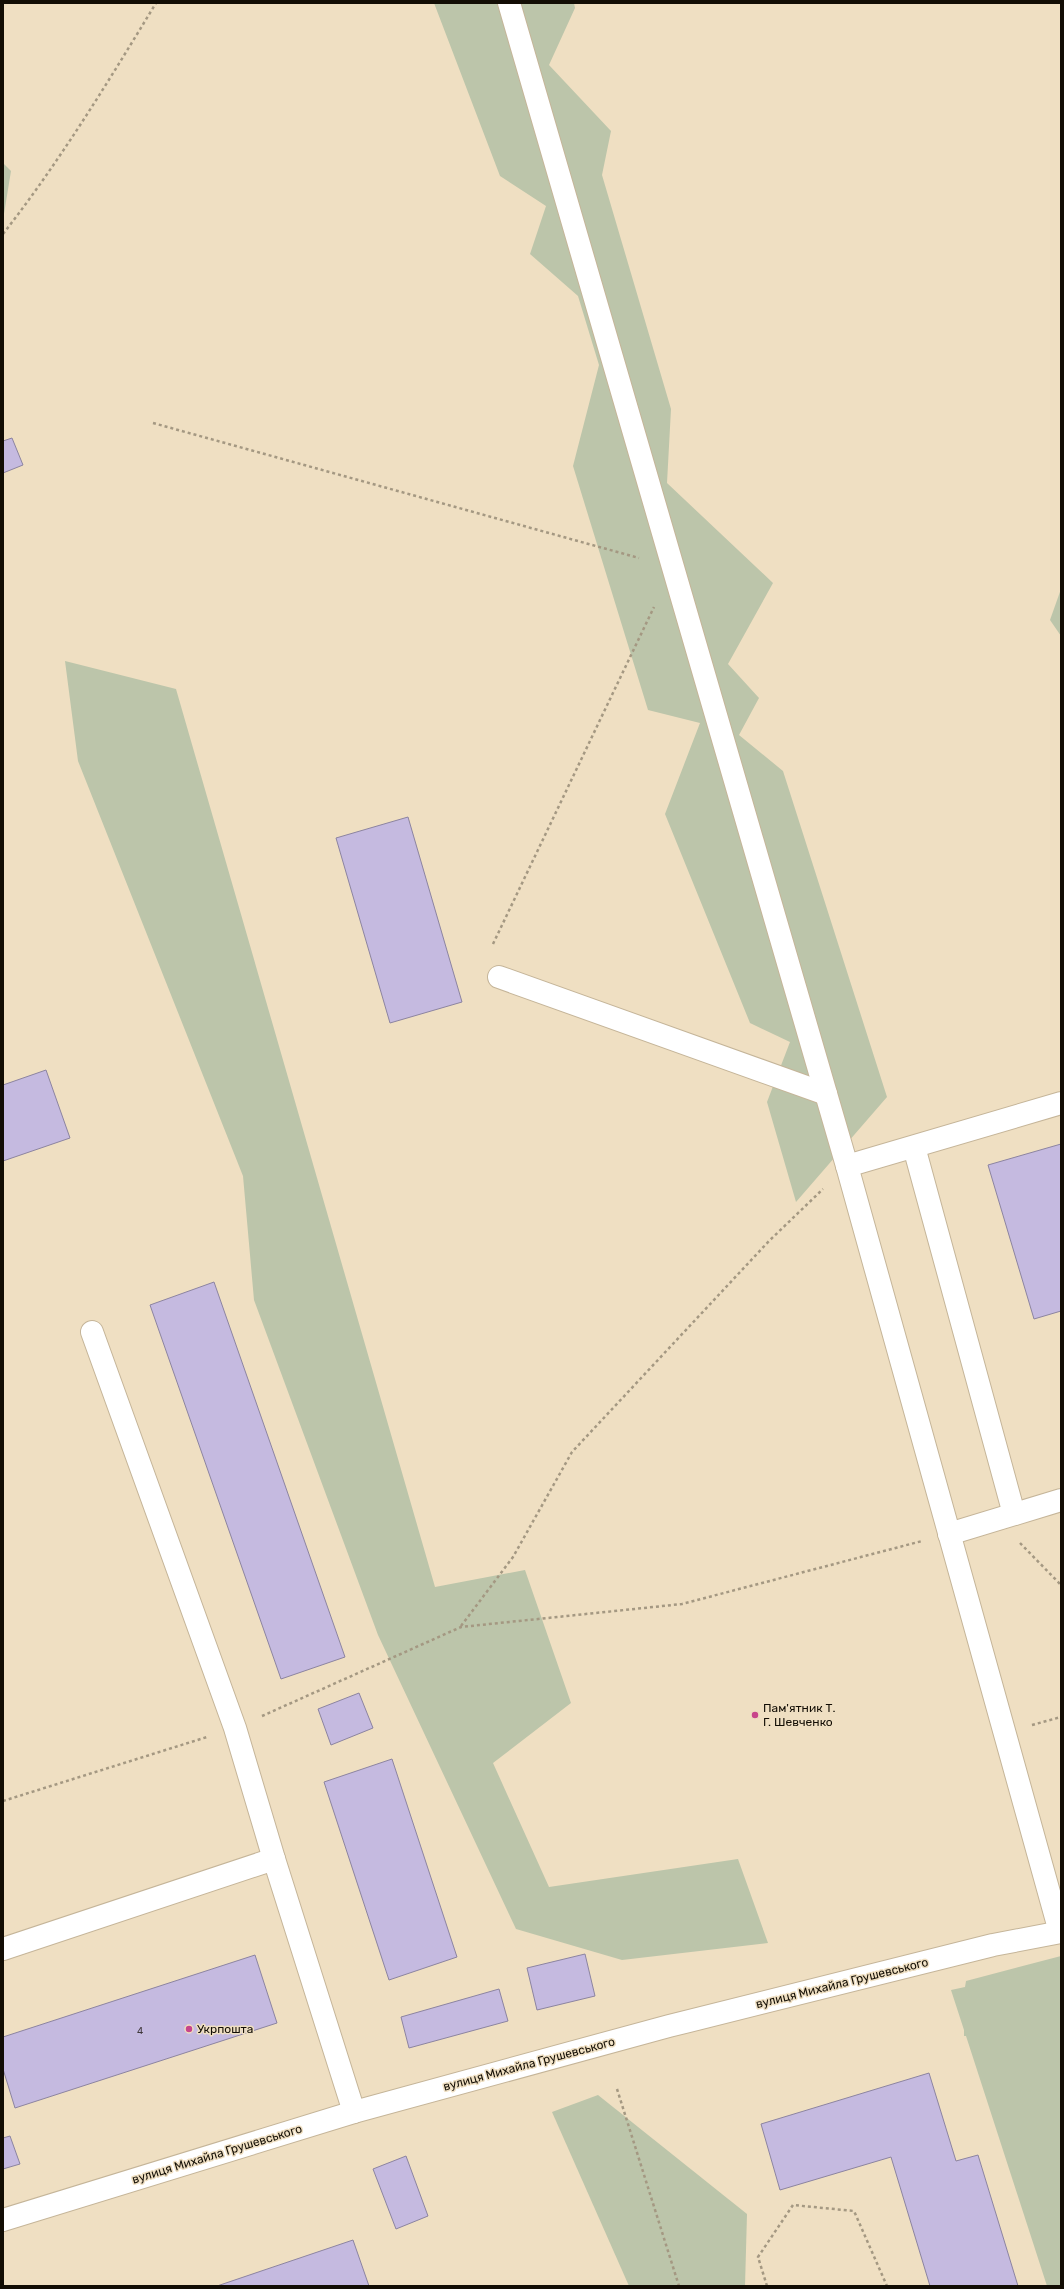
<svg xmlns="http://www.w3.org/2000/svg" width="1064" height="2289" font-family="Rubik,sans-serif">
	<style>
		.green { fill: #bcc5aa }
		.building { fill: #c5bae0; stroke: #8c84a0 }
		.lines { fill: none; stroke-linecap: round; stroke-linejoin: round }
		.minor-casing { stroke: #c5b599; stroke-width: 24 }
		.path { stroke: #a49882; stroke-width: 2.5; stroke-dasharray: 3 3; stroke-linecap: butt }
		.minor { stroke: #fff; stroke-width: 22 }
		.poi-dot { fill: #c8458b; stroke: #efdfc2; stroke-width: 1.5 }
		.labels { text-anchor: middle; stroke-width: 3; stroke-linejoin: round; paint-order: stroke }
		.number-label { font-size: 10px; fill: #3f383b }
		.poi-label { font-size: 12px; fill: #120d04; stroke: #efdfc2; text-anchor: start }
		.street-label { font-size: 12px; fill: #120d04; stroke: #efdfc2 }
	</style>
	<rect width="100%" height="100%" fill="#efdfc2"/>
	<g class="green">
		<polygon points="434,3 574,3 575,8 549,65 611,131 602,175 671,409 667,483 773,583 728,664 759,698 739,735 783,771 887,1097 796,1202 767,1102 790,1042 750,1023 665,814 700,723 648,710 573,466 599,365 578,296 530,254 546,206 500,176"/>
		<polygon points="3,163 11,171 3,220"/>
		<polygon points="1061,589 1061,636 1050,620"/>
		<polygon points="65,661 176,689 435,1587 525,1570 571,1703 493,1763 549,1887 738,1859 768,1943 622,1960 516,1929 378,1635 254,1300 243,1176 78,761"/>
		<polygon points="1061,1956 1061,2286 1047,2286 966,2036 964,2036 964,2030 951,1990 965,1987 966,1981"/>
		<polygon points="598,2095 747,2214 745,2286 629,2286 552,2112"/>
	</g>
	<g class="building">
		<polygon points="12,438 23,465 3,473 3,441"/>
		<polygon points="408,817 462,1002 390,1023 336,838"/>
		<polygon points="46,1070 70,1138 3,1161 3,1085"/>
		<polygon points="1061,1144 1061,1311 1034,1319 988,1165"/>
		<polygon points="214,1282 345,1657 281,1679 150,1305"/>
		<polygon points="359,1693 373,1728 331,1745 318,1709"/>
		<polygon points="392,1759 457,1957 389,1980 324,1782"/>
		<polygon points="585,1954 595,1996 537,2010 527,1968"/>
		<polygon points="255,1955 277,2023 15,2108 3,2069 3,2037"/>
		<polygon points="499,1989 508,2021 409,2048 401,2017"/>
		<polygon points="929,2073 956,2161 978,2155 1018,2286 930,2286 891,2157 780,2190 761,2124"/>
		<polygon points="10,2136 20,2164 3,2169 3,2138"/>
		<polygon points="406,2156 428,2216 396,2229 373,2169"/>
		<polygon points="353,2240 369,2286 217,2286"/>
	</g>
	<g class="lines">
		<defs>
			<g id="minor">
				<polyline points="509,3 847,1166 1060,1932"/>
				<polyline points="499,977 826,1094"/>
				<polyline points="914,1147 1014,1514"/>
				<polyline points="847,1166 1061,1103"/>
				<polyline points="92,1332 235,1728 274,1859 354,2112"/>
				<polyline points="949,1534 1061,1500"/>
				<polyline points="3,1949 274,1859"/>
				<polyline points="3,2220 354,2112 669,2026 993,1945 1061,1932"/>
			</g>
		</defs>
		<use href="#minor" class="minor-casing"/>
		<g class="path">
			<path d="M3,234c57,-73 105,-152 153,-231"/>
			<polyline points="153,423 639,558"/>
			<polyline points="493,944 654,607"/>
			<polyline points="1020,1543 1061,1585"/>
			<polyline points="461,1626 513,1557 572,1452 769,1241 823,1189"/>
			<polyline points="262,1716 461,1627 682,1604 922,1541"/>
			<polyline points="1032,1725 1061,1717"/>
			<polyline points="3,1801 207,1737"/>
			<polyline points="617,2089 679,2286"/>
			<polyline points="767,2286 758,2257 793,2205 854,2211 887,2286"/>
		</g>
		<use href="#minor" class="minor"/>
	</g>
	<g class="poi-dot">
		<circle cx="755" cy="1715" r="4"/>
		<circle cx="189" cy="2029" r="4"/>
	</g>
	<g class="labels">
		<g class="number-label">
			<text x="140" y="2034">4</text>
		</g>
		<g class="poi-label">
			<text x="763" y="1712">Пам'ятник Т.<tspan x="763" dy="14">Г. Шевченко</tspan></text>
			<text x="197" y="2033">Укрпошта</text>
		</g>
		<g class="street-label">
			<text transform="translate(842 1983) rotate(-14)" y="4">вулиця Михайла Грушевського</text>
			<text transform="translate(529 2064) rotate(-15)" y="4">вулиця Михайла Грушевського</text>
			<text transform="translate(217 2154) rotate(-17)" y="4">вулиця Михайла Грушевського</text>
		</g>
	</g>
	<rect width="1064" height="2289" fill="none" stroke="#120d04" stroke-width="8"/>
</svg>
